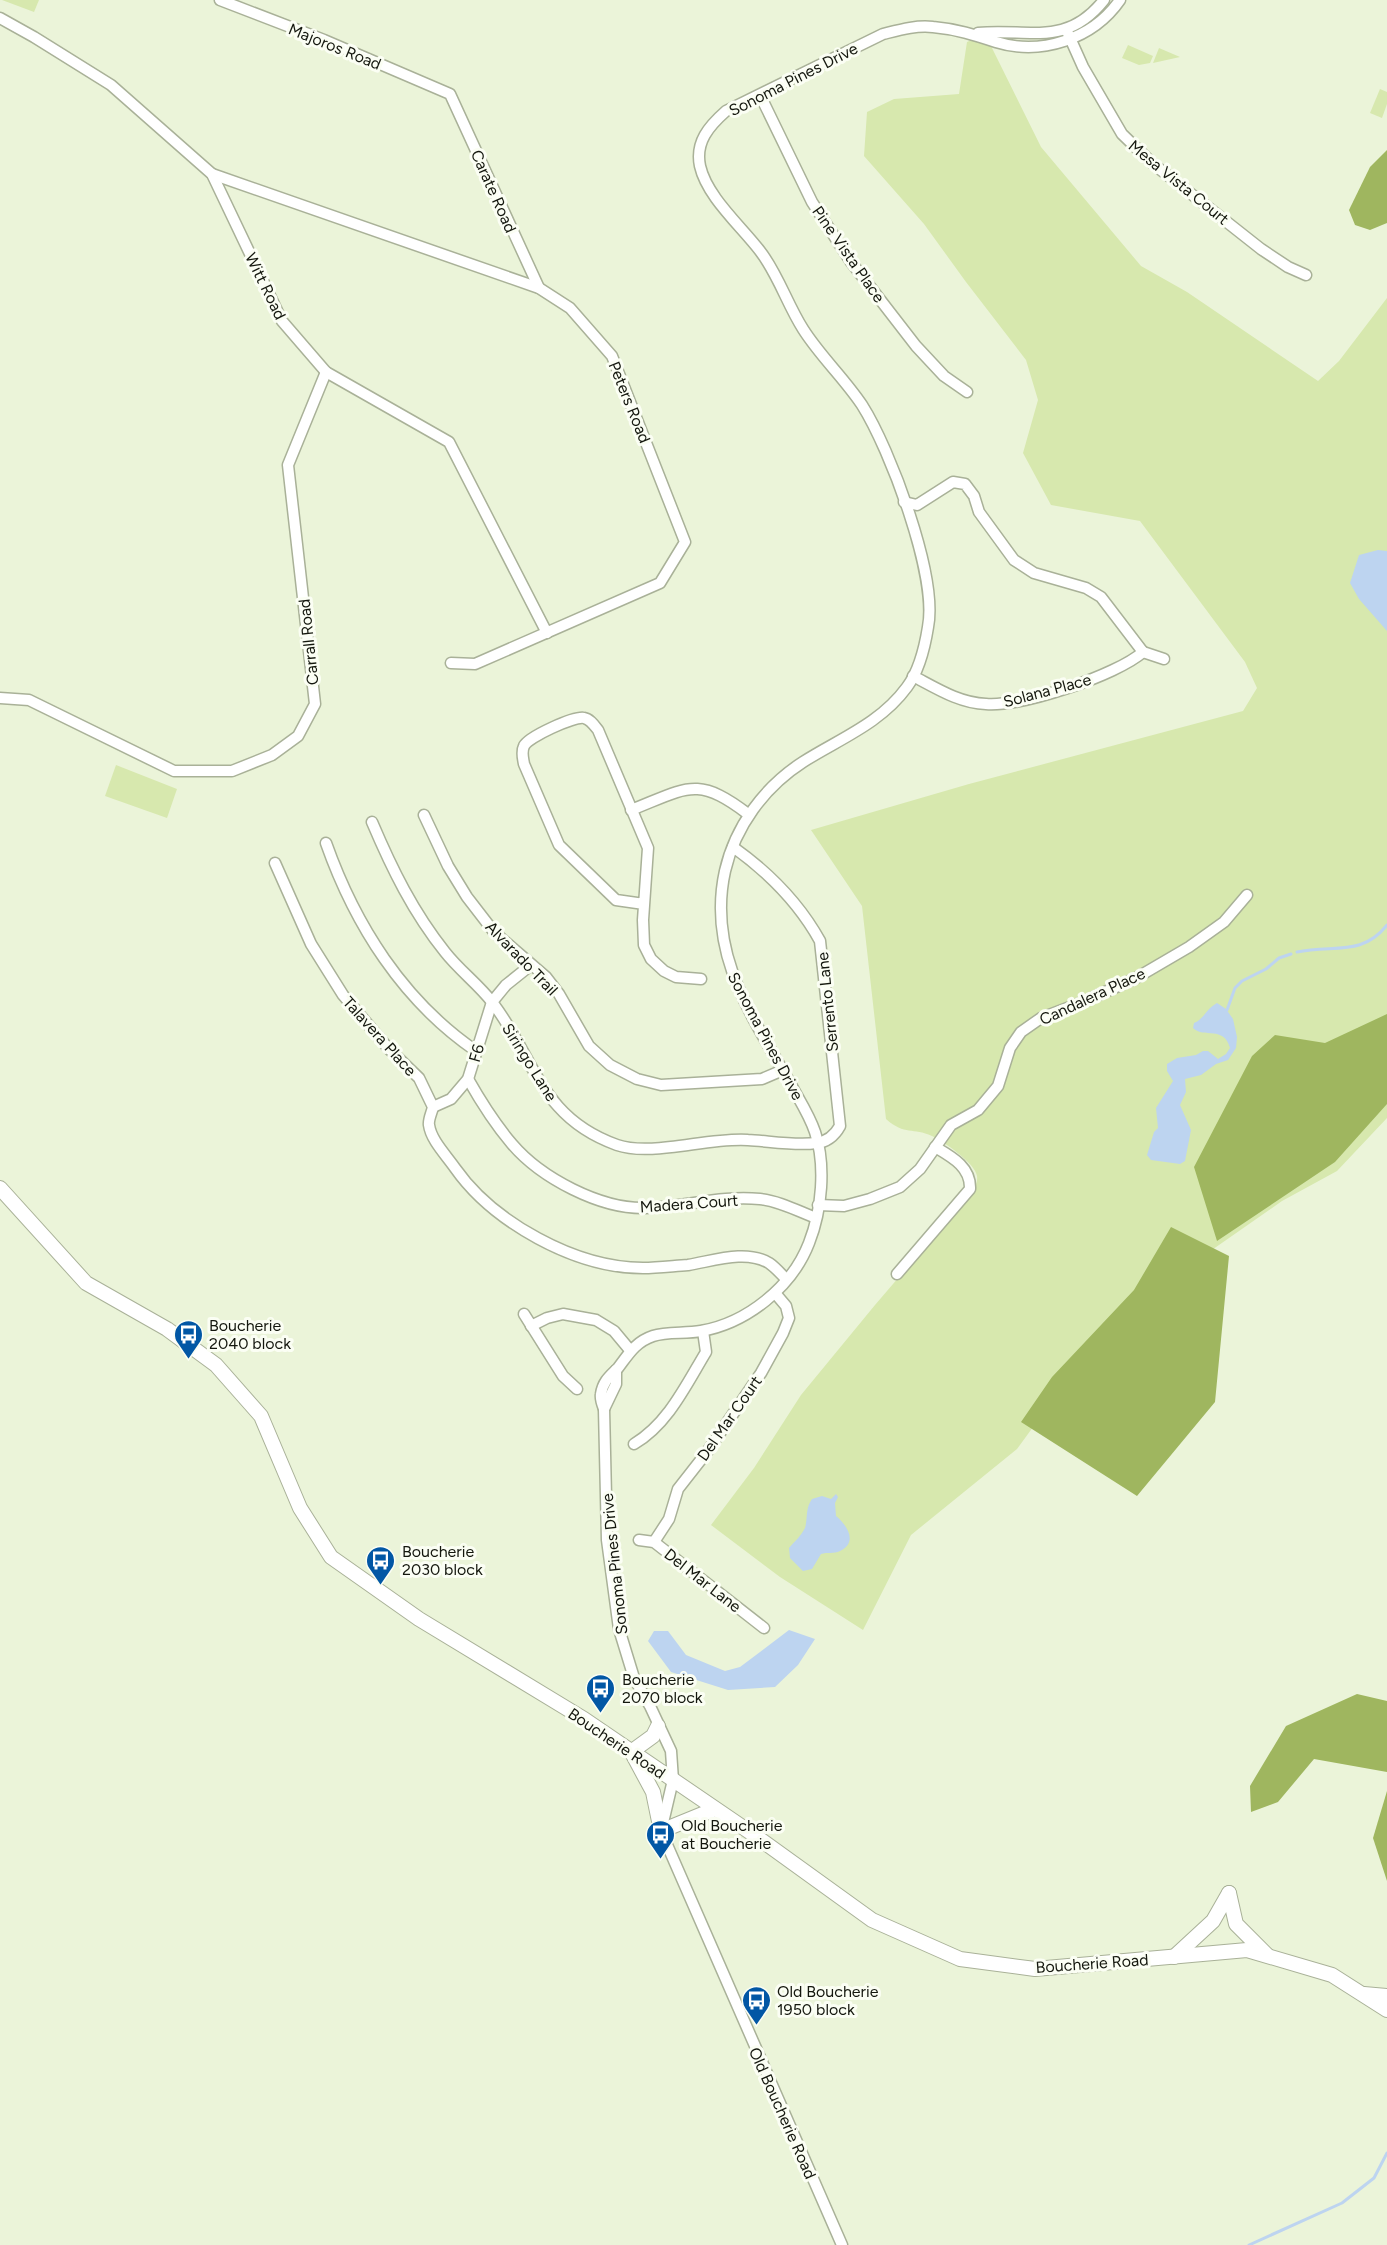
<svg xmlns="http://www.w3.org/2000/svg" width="1387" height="2245" font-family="Figtree,sans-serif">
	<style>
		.green { fill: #d7e8ae }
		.forest { fill: #9fb65f }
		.water { fill: #bdd4f0 }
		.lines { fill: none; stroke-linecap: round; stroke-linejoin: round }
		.stream { stroke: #bdd4f0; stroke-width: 3 }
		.minor-casing { stroke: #a9b198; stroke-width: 13 }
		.major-casing { stroke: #a9b198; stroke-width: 16 }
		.minor { stroke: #fff; stroke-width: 10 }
		.major { stroke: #fff; stroke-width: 14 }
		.labels { text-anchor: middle; stroke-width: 6; stroke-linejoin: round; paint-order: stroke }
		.street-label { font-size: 16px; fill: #14170e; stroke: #fbfef4 }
		.poi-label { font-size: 16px; fill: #14170e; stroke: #fbfef4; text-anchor: start }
	</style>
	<rect width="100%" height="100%" fill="#ebf4d9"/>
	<g class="green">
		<polygon points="2,0 39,0 34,12"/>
		<path d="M974,39l17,7 50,101 100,119 46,26 131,89 21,-20 48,-63v820l-50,53 -55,30 -126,88 -71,67 -68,93 -106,86 -48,95 -83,-53 -69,-52 43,-57 47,-73 74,-90 96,-112c3,-5 7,-10 6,-17 -2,-13 -33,-34 -45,-40 -19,-9 -27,0 -46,-17l-24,-213 -51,-76 158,-46 274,-73 14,-23 -12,-26 -105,-141 -89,-16 -28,-52 15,-53 -12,-40 -60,-78 -42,-58 -60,-68 3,-44 27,-13 65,-5 8,-52z"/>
		<polygon points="1128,45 1153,56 1150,63 1139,65 1122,58"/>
		<polygon points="1159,48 1180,57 1153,63"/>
		<polygon points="1380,89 1387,92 1387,104 1382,118 1370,113"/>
		<polygon points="116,765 177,789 167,818 105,796"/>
	</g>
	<g class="forest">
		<polygon points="1387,150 1387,223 1370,230 1355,225 1349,210 1370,167"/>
		<polygon points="1387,1014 1387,1104 1335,1162 1217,1241 1194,1167 1252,1056 1275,1035 1325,1043"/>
		<polygon points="1171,1227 1229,1256 1215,1402 1137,1496 1021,1422 1052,1377 1134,1290"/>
		<polygon points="1357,1694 1387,1701 1387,1772 1314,1759 1278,1802 1251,1812 1250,1786 1286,1726"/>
		<polygon points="1387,1791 1387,1881 1373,1838"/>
	</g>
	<g class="water">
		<polygon points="1378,550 1387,551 1387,631 1359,599 1350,583 1359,555"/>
		<path d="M1217,1003l9,6 7,10 4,18 -1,11 -8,12 -12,4 -15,11 -16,4 1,13 -6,13 11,25 -6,31 -5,3 -29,-4 -4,-5 7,-23 4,-4 -2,-20 17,-27 -6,-10v-7l10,-6 19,-3 7,-4h5l10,8 8,-5 4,-6c-6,-23 -26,-9 -37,-20l1,-5c10,-4 12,-14 23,-20z"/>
		<path d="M836,1494l2,3 -3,6 1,13c10,8 23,26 4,35 -6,3 -13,1 -19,3l-9,15 -9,2 -13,-13 -1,-10c6,-7 12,-12 16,-20 3,-10 0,-19 7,-29l10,-3 9,3z"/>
		<polygon points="789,1630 815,1639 798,1665 775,1687 728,1690 671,1672 648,1641 654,1631 668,1631 686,1655 725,1671 740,1667"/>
	</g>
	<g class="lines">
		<g class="stream">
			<path d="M1297,952c36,-8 65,5 90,-27"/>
			<polyline points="1227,1010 1235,988 1242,981 1266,969 1279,958 1291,954"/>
			<polyline points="1249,2245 1342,2203 1374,2178 1387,2153"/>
		</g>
		<defs>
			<g id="minor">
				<polyline points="220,0 324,40 450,94 539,288"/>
				<polyline points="0,18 34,37 111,85 212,174 282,321 326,372 449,442 547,633"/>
				<polyline points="1066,29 1083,67 1122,134 1152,163 1261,249 1288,267 1306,275"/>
				<path d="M978,33c50,-5 88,15 126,-33"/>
				<polyline points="760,95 812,202 851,262 916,346 944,376 967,392"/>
				<polyline points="212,174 539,288 570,308 612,356 685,542 660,583 475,664 451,663"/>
				<path d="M904,502l13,3 36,-23 12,2 9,12 5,16 35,48 20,13 52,15 15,9 42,55c-26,23 -121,55 -157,52 -27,-1 -50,-16 -73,-28"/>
				<polyline points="1143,652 1164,659"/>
				<polyline points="0,698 29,700 174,771 232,771 272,755 298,736 315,704 288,465 326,372"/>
				<path d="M631,810c56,-22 66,-35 117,4"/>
				<polyline points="424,815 448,866 467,897 494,932 546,977 559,994 589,1046 610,1065 637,1079 661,1085 762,1079 783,1070"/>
				<path d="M372,822c20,47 41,90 73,130 14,18 33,32 47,50 44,57 47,115 125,143 35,12 91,-8 131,-5 20,1 48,6 68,3 11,-1 19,-8 24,-17l-20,-185c-21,-38 -52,-69 -87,-94"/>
				<path d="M326,843c29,82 77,158 150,208"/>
				<path d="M275,863l36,81 32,51 45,53 31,30 14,29c-1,5 -5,13 -4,18 2,15 17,30 26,43 38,54 120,100 188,100 14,0 30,-2 45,-3 25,-4 58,-16 81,-2 6,4 12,11 17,16"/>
				<path d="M644,904l-28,-4 -57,-55 -35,-81c-1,-6 -3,-12 0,-18 4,-9 50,-30 60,-28 6,1 10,7 14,12l50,118 -5,72 1,25 7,14 13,12 12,6 25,2"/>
				<path d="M468,1079c13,23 27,45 44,65 29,34 88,65 133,64 39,-1 76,-13 115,-9 19,2 38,12 56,19"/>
				<polyline points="433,1107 451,1099 468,1079 492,1002 506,985 531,965"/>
				<polyline points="818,1205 844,1206 870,1199 900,1187 920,1169 951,1125 978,1110 998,1086 1010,1048 1021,1032 1041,1018 1083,1002 1136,978 1189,947 1224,922 1247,895"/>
				<path d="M897,1274l73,-85c1,-22 -18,-32 -35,-42"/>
				<polyline points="524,1314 563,1376 577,1389"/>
				<polyline points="531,1326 547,1318 563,1314 596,1320 614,1331 629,1349"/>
				<polyline points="604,1409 616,1384 616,1370"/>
				<path d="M634,1444c34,-20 52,-59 72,-92l-3,-21"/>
				<polyline points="639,1540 654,1542 764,1628"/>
				<polyline points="654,1542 669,1519 678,1489 707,1452 761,1373 783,1333 789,1318 786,1306 775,1293"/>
				<path d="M842,2245l-181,-414 12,-51 -2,-29 -21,-45 -16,-28 -15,-49 -12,-89 -3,-131c-2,-5 -4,-10 -3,-15 2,-13 9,-18 17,-26 10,-13 17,-26 35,-32 14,-5 32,-2 48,-5 46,-8 91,-44 108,-88 13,-33 17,-78 6,-111 -6,-18 -17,-34 -26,-51 -38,-66 -82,-129 -64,-210 10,-44 39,-84 78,-109 36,-23 77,-38 104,-75 12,-16 18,-41 21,-60 10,-51 -38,-178 -66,-222 -18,-27 -42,-49 -59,-76 -16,-25 -25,-55 -43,-78 -19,-25 -53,-54 -60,-85 -5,-24 9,-40 26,-55l157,-77c16,-4 33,-9 50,-7 23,2 42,8 63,15 45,14 97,-3 124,-42"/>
			</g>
			<g id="major">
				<polyline points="0,1188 86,1283 167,1329 216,1365 261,1416 300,1508 331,1557 419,1619 584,1719 757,1837 872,1920 960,1959 1035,1969 1247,1950 1332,1975 1387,2010"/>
				<polyline points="631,1752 653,1736 658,1726"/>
				<polyline points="632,1753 653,1792 661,1831 715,1809"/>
				<polyline points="1229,1893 1236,1924 1267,1955"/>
				<polyline points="1174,1957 1213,1921 1229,1893"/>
				<polyline points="1364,1994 1387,1996"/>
			</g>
		</defs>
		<use href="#minor" class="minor-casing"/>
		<use href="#major" class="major-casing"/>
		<use href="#minor" class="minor"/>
		<use href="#major" class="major"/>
	</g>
	<defs>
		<symbol id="bus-pin" viewBox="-11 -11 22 30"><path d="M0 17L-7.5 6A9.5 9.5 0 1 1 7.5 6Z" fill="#0257a5" stroke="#fbfef4"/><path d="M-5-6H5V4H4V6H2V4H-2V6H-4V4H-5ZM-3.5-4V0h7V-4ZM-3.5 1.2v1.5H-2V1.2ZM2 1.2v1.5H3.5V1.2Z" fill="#fff"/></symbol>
	</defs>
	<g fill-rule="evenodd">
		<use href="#bus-pin" x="172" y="1318" width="33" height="45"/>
		<use href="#bus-pin" x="364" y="1544" width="33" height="45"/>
		<use href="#bus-pin" x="584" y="1672" width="33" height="45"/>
		<use href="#bus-pin" x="644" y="1818" width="33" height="45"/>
		<use href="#bus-pin" x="740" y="1984" width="33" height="45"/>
	</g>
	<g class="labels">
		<g class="street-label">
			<text transform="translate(335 46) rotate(22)" y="6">Majoros Road</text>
			<text transform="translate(793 79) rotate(-27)" y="6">Sonoma Pines Drive</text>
			<text transform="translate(1179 182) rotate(39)" y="6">Mesa Vista Court</text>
			<text transform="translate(494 191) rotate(66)" y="6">Carate Road</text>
			<text transform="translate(849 254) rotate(55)" y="6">Pine Vista Place</text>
			<text transform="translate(266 286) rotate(64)" y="6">Witt Road</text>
			<text transform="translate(630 402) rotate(68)" y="6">Peters Road</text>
			<text transform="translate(308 642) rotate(-96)" y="6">Carrall Road</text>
			<text transform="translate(1047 690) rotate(-15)" y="6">Solana Place</text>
			<text transform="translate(522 958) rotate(46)" y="6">Alvarado Trail</text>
			<text transform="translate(1092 996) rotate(-25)" y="6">Candalera Place</text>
			<text transform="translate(827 1002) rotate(-96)" y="6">Serrento Lane</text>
			<text transform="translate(380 1036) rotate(48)" y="6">Talavera Place</text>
			<text transform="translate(766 1036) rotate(62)" y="6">Sonoma Pines Drive</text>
			<text transform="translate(476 1053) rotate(-74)" y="6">F6</text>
			<text transform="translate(530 1062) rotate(58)" y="6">Siringo Lane</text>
			<text transform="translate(689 1203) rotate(-4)" y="6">Madera Court</text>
			<text transform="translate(729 1418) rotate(-55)" y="6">Del Mar Court</text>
			<text transform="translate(614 1564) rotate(-96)" y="6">Sonoma Pines Drive</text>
			<text transform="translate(703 1580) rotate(38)" y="6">Del Mar Lane</text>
			<text transform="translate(617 1743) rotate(34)" y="6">Boucherie Road</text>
			<text transform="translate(1092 1963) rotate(-4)" y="6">Boucherie Road</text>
			<text transform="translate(783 2113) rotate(66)" y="6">Old Boucherie Road</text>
		</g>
		<g class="poi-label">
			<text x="209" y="1331">Boucherie<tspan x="209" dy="18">2040 block</tspan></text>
			<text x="402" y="1557">Boucherie<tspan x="402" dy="18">2030 block</tspan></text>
			<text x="622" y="1685">Boucherie<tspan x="622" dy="18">2070 block</tspan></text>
			<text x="681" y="1831">Old Boucherie<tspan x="681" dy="18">at Boucherie</tspan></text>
			<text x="777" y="1997">Old Boucherie<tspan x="777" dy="18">1950 block</tspan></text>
		</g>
	</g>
</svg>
